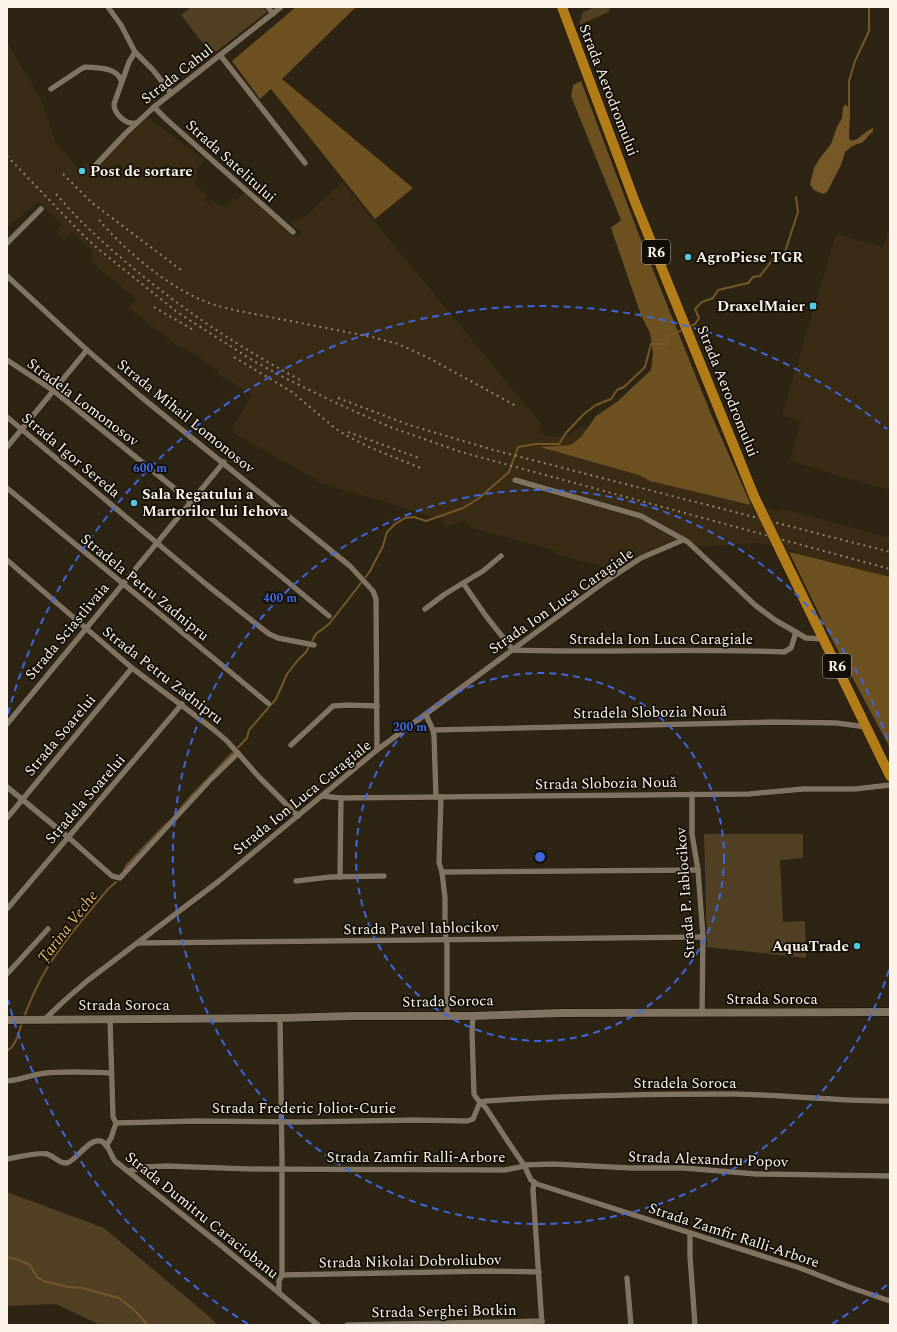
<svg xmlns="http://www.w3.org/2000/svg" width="897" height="1332" font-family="Spectral,serif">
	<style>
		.built { fill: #392b14 }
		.green { fill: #524025 }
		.forest { fill: #6e5121 }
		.water { fill: #765828 }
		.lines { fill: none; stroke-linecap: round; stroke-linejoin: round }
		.stream { stroke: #765828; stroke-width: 2 }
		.street-casing { stroke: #160d01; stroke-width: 6 }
		.secondary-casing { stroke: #160d01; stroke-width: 9 }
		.highway-casing { stroke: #160d01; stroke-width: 11 }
		.street { stroke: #807361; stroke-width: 5.5 }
		.secondary { stroke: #807361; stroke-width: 8 }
		.highway { stroke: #b27d18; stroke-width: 10 }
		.rail { stroke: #8e8578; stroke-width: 2; stroke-dasharray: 2 4; stroke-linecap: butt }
		.highway-bridge-casing { stroke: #160d01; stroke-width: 11; stroke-linecap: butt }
		.highway-bridge { stroke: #b27d18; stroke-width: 10 }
		.ring { fill: none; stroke: #3e67db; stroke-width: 2; stroke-dasharray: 7 5 }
		.poi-dot { fill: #55cadf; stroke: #120e07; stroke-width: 1.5 }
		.labels { text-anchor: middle; stroke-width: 3.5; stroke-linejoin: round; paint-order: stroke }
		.shield { fill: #120e07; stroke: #b5aea5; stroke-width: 1 }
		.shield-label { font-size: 14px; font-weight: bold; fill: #fbf3e9 }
		.street-label { font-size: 15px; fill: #fbf3e9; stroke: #120e07 }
		.poi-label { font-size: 15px; font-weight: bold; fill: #fbf3e9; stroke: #120e07; text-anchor: start }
		.water-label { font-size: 16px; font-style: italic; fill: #eaba72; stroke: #120e07 }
		.centre { fill: #3e67db; stroke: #120e07; stroke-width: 2 }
		.ring-label { font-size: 12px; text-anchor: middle; font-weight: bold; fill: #3e67db; stroke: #120e07; stroke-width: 3.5; stroke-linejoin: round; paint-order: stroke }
	</style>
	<rect width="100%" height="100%" fill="#2e2414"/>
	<g class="built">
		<polygon points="7,41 41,100 56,142 77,168 86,161 94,170 147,117 205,160 196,169 198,172 195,175 198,178 193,182 207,196 204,200 206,202 211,199 218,205 226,206 233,197 237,200 245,191 299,237 302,233 289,222 306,216 342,182 542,425 539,432 547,436 558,437 569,435 580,426 597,433 731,498 781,512 781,508 890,538 890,649 835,633 795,551 758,543 700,547 687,542 674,542 640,556 624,566 612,569 555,554 556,551 470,527 467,523 464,521 445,527 441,519 317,482 317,480 233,433 232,429 252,394 217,374 219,372 200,359 201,357 181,348 128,308 136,299 90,261 92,260 92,251 72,232 64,239 56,231 62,225 38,202 7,228"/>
		<polygon points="890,225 890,490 839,476 790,460 801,421 782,415 836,234 883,247"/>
	</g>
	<g class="green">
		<polygon points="191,7 263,7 267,12 212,55 181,15"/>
		<polygon points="595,7 610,7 609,12 579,25 583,12"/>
		<polygon points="704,834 803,834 803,858 780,860 783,922 805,921 806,958 707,947"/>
		<polygon points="7,1192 104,1228 211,1318 217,1325 100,1325 56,1304 7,1306"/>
	</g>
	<g class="forest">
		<polygon points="296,7 356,7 282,79 413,188 375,219 271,89 260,99 232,61"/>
		<polygon points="581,81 639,235 711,414 751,505 650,481 639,475 540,447 571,445 581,437 596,416 618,401 651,370 653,353 650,333 641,315 611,228 621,220 571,96 573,85"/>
		<polygon points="789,552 890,577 890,748 827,630"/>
	</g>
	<path class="water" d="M845,104l5,5 -1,29 2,3c10,-2 12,-9 22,-13v3l-11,12 -5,1 -6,3 -6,5 -4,13 -14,27 -4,2 -9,-4 -4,-6 4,-16 6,-10 11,-14 6,-17 5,-9 1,-10z"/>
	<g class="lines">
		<g class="stream">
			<polyline points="849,118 849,81 855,61 869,31 869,7"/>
			<polyline points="688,327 695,324 699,318 695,309 702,302 713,298 718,290 748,283 753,277 760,276 774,258 783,258 798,212 796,197"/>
			<polyline points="173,817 194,793 247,738 249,730 276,699 287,674 298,660 306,652 316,634 329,624 358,587 370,571 383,546 387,532 395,524 405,518 414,517 426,521 463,508 478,499 509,472 518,447 536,444 559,444 566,433 584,414 596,405 611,399 617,390 624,387 645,367 651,344 667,344 669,335 683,330"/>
			<polyline points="124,870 127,865 167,823"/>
			<path d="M24,1017c9,-24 20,-47 36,-68 14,-21 32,-40 48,-60l8,-7"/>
			<path d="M7,1051c10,-6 11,-18 15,-28"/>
			<polyline points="7,1257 16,1259 30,1265 37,1277 44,1281 68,1287 82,1288 119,1298 133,1309 148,1325"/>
		</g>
		<defs>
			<g id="street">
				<polyline points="108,7 121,25 135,52 153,70 171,93"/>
				<polyline points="268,7 273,14"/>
				<path d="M135,52l-6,10 -15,42c0,10 12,21 22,19"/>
				<polyline points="220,55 305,163"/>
				<path d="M51,89l30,-20 4,-2c11,1 33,0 36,14"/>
				<polyline points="154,107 166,119 293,232"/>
				<polyline points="94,167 126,133 154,107 281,7"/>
				<polyline points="7,243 41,209"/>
				<polyline points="7,276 87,350 140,396 350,566 373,591 376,599 377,750"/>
				<polyline points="7,360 54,391 190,501 329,616"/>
				<polyline points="7,417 207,585 269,634 278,638 314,645"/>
				<polyline points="7,447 87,350"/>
				<polyline points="515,480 641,516 688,542 755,605 775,620 806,638 824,639"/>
				<polyline points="7,488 269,704"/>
				<polyline points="7,560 132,668 213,729 227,741 260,778 298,816"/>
				<path d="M463,583l23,33 27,34c91,3 181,-2 271,2l7,-4 5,-16"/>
				<polyline points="425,609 445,594 483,571 501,556"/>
				<polyline points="426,715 433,730 434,736 436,797"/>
				<polyline points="7,724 224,462"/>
				<polyline points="433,730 773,722 837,723 866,727"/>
				<polyline points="291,745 333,706 348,705 377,706"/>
				<polyline points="7,787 68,837 112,876 120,878 211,779 238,753"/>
				<polyline points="692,794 692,834 698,870 703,937 702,1013"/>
				<polyline points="322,796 341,798 749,794 803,789 855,789 890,785"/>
				<polyline points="441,797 439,863 442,872 445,898 445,932 447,945 447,1016"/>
				<polyline points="7,818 132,668"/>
				<polyline points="442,872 698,870"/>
				<polyline points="340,877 341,798"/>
				<polyline points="296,881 330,877 384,876"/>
				<polyline points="7,909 182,704"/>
				<polyline points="139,943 703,937"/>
				<polyline points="7,974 48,929"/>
				<path d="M473,1016l-1,16 2,62c3,7 10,10 14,17 12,18 23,36 36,54l29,-1 78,4h52l73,6 134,2"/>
				<polyline points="45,1019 65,1000 87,981 219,881 377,750 603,583 641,558 683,540"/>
				<path d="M7,1081c14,-1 26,-7 39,-8 22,-2 43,-1 65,0"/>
				<path d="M116,1123l79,-2 106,1 114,-2 52,1 6,-2 7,-17 6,-1c83,-6 166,-7 249,-7 52,1 103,7 155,7"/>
				<polyline points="106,1146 111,1138 116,1123 113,1117 110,1019"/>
				<path d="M7,1159c11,-2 30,-7 40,-5 7,2 12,10 20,9 10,-3 21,-24 33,-22 9,2 10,14 15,20l103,82 100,82"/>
				<polyline points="129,1171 144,1167 167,1166 250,1169 505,1170 520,1167 524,1165 531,1180 537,1184 800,1268 849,1287 890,1301"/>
				<polyline points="534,1182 533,1190 542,1325"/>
				<polyline points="690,1233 690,1256 695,1325"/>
				<polyline points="282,1275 491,1271 539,1272"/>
				<polyline points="627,1278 631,1325"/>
				<polyline points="279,1293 279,1281 282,1275 282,1159 280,1018"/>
				<polyline points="347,1325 542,1321"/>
			</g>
			<polyline id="secondary" points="7,1020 280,1018 352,1016 473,1016 561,1013 890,1012"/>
			<g id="highway">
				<polyline points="562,7 635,202 754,496"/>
				<polyline points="783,556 890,776"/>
			</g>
		</defs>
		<use href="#street" class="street-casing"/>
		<use href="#secondary" class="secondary-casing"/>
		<use href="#highway" class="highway-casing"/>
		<use href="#street" class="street"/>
		<use href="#secondary" class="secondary"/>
		<use href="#highway" class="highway"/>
		<g class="rail">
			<polyline points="7,156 81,233 97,248 177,312 252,360 283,377 336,403 390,427 461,452 890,569"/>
			<polyline points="63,174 91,202 181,270"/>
			<path d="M56,194c10,11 20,23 31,33 64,61 136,112 215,154"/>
			<path d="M99,220c24,28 62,61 96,77 14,7 29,11 44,14l133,26 26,7 29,13 89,49"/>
			<polyline points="154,307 195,331"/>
			<polyline points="234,357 292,392 336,429 349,437 369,447 423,469"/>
			<polyline points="338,398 409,425 497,451 890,552"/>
			<polyline points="348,432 419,458"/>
		</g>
		<defs>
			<polyline id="highway-bridge" points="754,496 783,556"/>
		</defs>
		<use href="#highway-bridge" class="highway-bridge-casing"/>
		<use href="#highway-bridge" class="highway-bridge"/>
	</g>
	<g class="ring">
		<circle cx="540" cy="857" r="184"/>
		<path d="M889 970A367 367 0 1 1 889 744"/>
		<path d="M887 1285A551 551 0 0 1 832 1324M248 1324A551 551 0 0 1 8 1000M8 714A551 551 0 0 1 887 429"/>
	</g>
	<g class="poi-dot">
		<circle cx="82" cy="171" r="4"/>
		<circle cx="688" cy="257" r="4"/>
		<rect x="809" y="302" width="8" height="8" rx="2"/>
		<circle cx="134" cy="503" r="4"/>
		<circle cx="857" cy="946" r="4"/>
	</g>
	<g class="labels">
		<g class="shield">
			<rect x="642" y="240" width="28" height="24" rx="3"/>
			<rect x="823" y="654" width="28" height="24" rx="3"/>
		</g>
		<g class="shield-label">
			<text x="656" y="257">R6</text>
			<text x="837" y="671">R6</text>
		</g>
		<g class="street-label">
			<text transform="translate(177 74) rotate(-38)" y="5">Strada Cahul</text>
			<text transform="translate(609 90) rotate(69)" y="5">Strada Aerodromului</text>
			<text transform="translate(231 161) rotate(42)" y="5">Strada Satelitului</text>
			<text transform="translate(728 391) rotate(68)" y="5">Strada Aerodromului</text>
			<text transform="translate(83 402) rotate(37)" y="5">Stradela Lomonosov</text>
			<text transform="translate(186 416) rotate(39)" y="5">Strada Mihail Lomonosov</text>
			<text transform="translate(71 455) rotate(40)" y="5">Strada Igor Sereda</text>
			<text transform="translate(145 587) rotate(39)" y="5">Stradela Petru Zadnipru</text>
			<text transform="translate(561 601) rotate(-35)" y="5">Strada Ion Luca Caragiale</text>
			<text transform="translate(67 631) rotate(-50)" y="5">Strada Sciastlivaia</text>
			<text x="661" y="644">Stradela Ion Luca Caragiale</text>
			<text transform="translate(163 675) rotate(38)" y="5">Strada Petru Zadnipru</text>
			<text transform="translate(650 712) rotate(-1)" y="5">Stradela Slobozia Nouă</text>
			<text transform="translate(60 735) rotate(-50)" y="5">Strada Soarelui</text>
			<text transform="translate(606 783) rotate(-1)" y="5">Strada Slobozia Nouă</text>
			<text transform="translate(302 797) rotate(-39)" y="5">Strada Ion Luca Caragiale</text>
			<text transform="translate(85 799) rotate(-49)" y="5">Stradela Soarelui</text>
			<text transform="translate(685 893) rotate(-94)" y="5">Strada P. Iablocikov</text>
			<text transform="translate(421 928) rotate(-1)" y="5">Strada Pavel Iablocikov</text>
			<text x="772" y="1004">Strada Soroca</text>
			<text transform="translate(448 1001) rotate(-1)" y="5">Strada Soroca</text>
			<text x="124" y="1010">Strada Soroca</text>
			<text x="685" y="1088">Stradela Sorocа</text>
			<text x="304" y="1113">Strada Frederic Joliot-Curie</text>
			<text x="416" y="1162">Strada Zamfir Ralli-Arbore</text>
			<text transform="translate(708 1159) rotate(2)" y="5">Strada Alexandru Popov</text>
			<text transform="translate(202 1215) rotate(39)" y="5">Strada Dumitru Caraciobanu</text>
			<text transform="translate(734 1235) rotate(18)" y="5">Strada Zamfir Ralli-Arbore</text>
			<text transform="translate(410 1261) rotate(-1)" y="5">Strada Nikolai Dobroliubov</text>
			<text transform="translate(444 1311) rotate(-1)" y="5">Strada Serghei Botkin</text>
		</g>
		<g class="poi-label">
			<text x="90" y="176">Post de sortare</text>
			<text x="696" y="262">AgroPiese TGR</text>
			<text x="805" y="311" text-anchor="end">DraxelMaier</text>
			<text x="142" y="499">Sala Regatului a<tspan x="142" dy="17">Martorilor lui Iehova</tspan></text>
			<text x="849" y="951" text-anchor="end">AquaTrade</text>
		</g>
		<g class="water-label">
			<text transform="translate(67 926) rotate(-52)" y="6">Țarina Veche</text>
		</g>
	</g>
	<circle cx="540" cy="857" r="6" class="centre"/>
	<g class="ring-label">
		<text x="150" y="472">600 m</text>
		<text x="280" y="602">400 m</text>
		<text x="410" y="731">200 m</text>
	</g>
	<rect width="897" height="1332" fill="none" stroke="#fbf3e9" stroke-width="16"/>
</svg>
